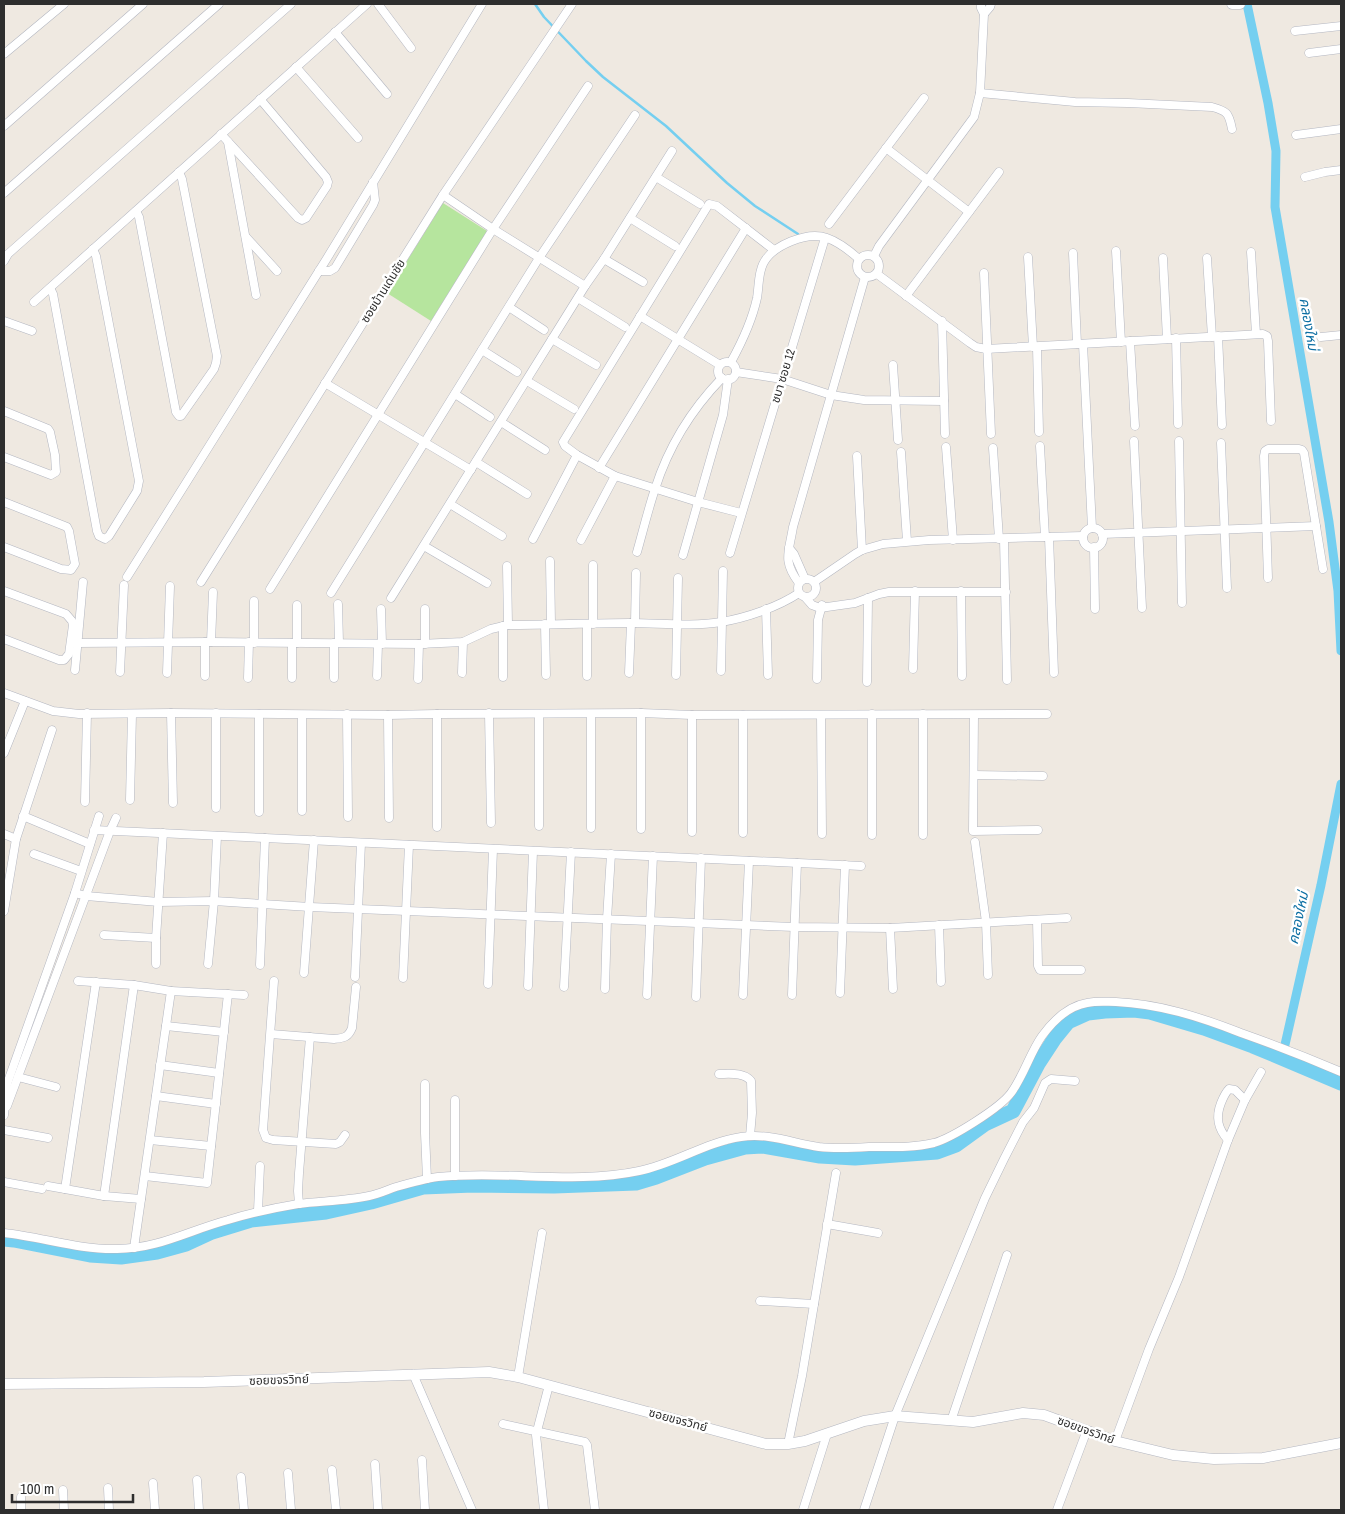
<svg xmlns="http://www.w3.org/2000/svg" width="1345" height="1514" font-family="'Archivo Narrow','Noto Sans Thai',sans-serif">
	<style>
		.green { fill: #b6e59e }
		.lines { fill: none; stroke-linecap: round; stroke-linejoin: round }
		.stream { stroke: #75cff0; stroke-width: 2.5 }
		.canal { stroke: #75cff0; stroke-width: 9 }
		.river { stroke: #75cff0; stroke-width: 15 }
		.minor-casing { stroke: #b4b7c1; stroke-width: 9 }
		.tertiary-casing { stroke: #b4b7c1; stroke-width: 11 }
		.minor { stroke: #fff; stroke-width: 8 }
		.tertiary { stroke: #fff; stroke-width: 10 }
		.labels { text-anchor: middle; stroke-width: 5; stroke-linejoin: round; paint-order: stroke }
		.street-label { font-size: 12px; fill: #2e2e2e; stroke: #fff }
		.water-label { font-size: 14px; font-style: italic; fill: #0d6fa3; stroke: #fff }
	</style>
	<rect width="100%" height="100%" fill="#efe9e1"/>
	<polygon class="green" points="443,203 487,231 431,321 387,293"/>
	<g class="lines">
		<polyline class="stream" points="535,4 544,17 586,61 603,77 666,126 727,183 755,206 798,234"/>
		<g class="canal">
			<polyline points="1247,4 1268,103 1276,151 1275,207 1329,522 1338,591 1341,651"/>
			<polyline points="1282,1058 1321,885 1341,784"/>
		</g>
		<polyline class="river" points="4,1239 14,1240 90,1255 121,1257 157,1252 186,1244 212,1232 251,1220 326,1212 371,1202 423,1187 473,1185 554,1186 636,1183 656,1177 705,1158 745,1147 762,1146 820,1156 855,1158 937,1152 956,1145 985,1124 1013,1111 1038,1064 1055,1038 1068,1022 1088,1013 1105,1011 1134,1010 1150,1012 1204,1028 1253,1046 1341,1083"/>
		<defs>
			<g id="minor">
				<polyline points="378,4 411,48"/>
				<polyline points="984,14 990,7 991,4"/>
				<polyline points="1295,31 1341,26"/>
				<polyline points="335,32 387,94"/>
				<polyline points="1309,53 1341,49"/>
				<polyline points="4,54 64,4"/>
				<polyline points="296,67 358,138"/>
				<path d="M980,93l95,9 53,1 84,4c15,4 17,6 20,22"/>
				<polyline points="4,126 143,4"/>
				<polyline points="221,134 298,218 302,220 306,218 327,186 328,182 326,177 260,99"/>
				<polyline points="1296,135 1341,129"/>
				<polyline points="228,142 256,295"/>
				<polyline points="886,148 969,212"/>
				<polyline points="656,177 700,204"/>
				<polyline points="1305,177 1325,172 1341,170"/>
				<polyline points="4,193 219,4"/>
				<polyline points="443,195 493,229 585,286"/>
				<polyline points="136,211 139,217 176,412 179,416 181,416 214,369 216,363 217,356 182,179 179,172"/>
				<polyline points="630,218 675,246"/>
				<polyline points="829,224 924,98"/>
				<polyline points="246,237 277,271"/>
				<polyline points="1116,251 1121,342"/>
				<polyline points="1251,252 1256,334"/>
				<polyline points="1073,253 1077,344"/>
				<circle cx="868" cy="266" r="11"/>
				<polyline points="874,256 879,246 974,117 980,93 984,14 981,8 981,4"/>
				<polyline points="1028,257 1033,347"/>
				<polyline points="1163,258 1167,339"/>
				<polyline points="1207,258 1212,337"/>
				<polyline points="604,259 643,282"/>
				<polyline points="4,261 8,254 17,246 291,4"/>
				<polyline points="319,271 330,271 335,268 373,205 375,200 373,182"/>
				<polyline points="984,273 991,434"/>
				<polyline points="877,274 970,343 976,347 986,349 1263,334 1267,336 1268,341 1271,421"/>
				<polyline points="50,288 53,294 97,531 99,536 105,539 109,536 137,491 139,481 96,256 93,249"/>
				<polyline points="906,296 999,172"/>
				<polyline points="578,298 625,327"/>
				<polyline points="34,302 367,4"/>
				<polyline points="509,307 544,330"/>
				<polyline points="640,316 720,365"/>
				<polyline points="4,321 32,331"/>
				<polyline points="942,321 945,434"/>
				<polyline points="1218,336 1222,425"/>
				<polyline points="1321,337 1341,335"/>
				<polyline points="1176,338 1178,424"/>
				<polyline points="552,339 596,365"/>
				<polyline points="1130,341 1135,426"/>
				<polyline points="1083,344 1092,528"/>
				<polyline points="1037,347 1039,432"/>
				<polyline points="482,350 517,372"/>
				<path d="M731,362c11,-20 21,-41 26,-64 2,-11 1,-24 6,-34 9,-19 45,-33 64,-26 12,4 23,13 32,21"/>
				<circle cx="727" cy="371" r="9"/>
				<polyline points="893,365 898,440"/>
				<polyline points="736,372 782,379 831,395 864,400 944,401"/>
				<polyline points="527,381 574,409"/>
				<polyline points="325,383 471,470"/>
				<polyline points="455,394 490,417"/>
				<polyline points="4,411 48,429 50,432 55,455 56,472 51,475 4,457"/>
				<polyline points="501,422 545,450"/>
				<polyline points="1134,441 1142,608"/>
				<polyline points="1179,441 1182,603"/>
				<polyline points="1221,443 1227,588"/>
				<polyline points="1040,446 1045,537"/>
				<polyline points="946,447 953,540"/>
				<polyline points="993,448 999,539"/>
				<polyline points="901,452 907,541"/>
				<polyline points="857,456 862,550"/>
				<polyline points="476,462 527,494"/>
				<polyline points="599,468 746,228"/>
				<polyline points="4,502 67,527 69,531 75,564 71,570 61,569 4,547"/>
				<polyline points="450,504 502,536"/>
				<polyline points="741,513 698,502 615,476 577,455 565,446 563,442 709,204 717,206 774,250"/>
				<circle cx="1093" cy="538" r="10"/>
				<polyline points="1102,534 1316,526"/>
				<polyline points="1049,537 1054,673"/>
				<polyline points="533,539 577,455"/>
				<polyline points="1004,539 1007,680"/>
				<polyline points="581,540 615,476"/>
				<polyline points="424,546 487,583"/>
				<polyline points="1094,547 1095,609"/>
				<polyline points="789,548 794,554 805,579"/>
				<path d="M637,552c6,-21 11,-42 18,-63 13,-41 37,-80 67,-111"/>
				<polyline points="730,553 825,238"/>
				<polyline points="683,555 723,415 728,379"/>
				<polyline points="550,561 551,624"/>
				<polyline points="507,566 508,625"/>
				<polyline points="127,577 329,255 482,4"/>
				<polyline points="1268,578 1264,456 1265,451 1268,449 1299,449 1302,450 1304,453 1323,569"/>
				<circle cx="807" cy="588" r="9"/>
				<polyline points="201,582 443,195 572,4"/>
				<polyline points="814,582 855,554 862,550 883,544 929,540 1083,536"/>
				<path d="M799,583c-17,-22 -10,-31 -6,-56l72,-250"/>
				<polyline points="270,589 493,229 588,86"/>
				<polyline points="4,591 66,614 72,621 73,625 69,654 64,660 59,660 4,639"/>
				<polyline points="961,591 962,676"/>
				<polyline points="331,593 539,258 635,115"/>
				<polyline points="805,597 812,605 820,608 855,603 879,594 889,592 1006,592"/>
				<polyline points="391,598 585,286 604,259 672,151"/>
				<polyline points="338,604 339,643"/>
				<polyline points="297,605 297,643"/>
				<polyline points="381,609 382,644"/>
				<polyline points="425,609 425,644"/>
				<polyline points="766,609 768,675"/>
				<polyline points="635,623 636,573"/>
				<polyline points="545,624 546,675"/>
				<polyline points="593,624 593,565"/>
				<polyline points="503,626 503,677"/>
				<polyline points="211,642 213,592"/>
				<path d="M77,643l134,-1 208,2 44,-2 28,-13 17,-4c41,0 81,-2 122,-2 30,0 61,4 91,-1 25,-4 57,-15 78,-29"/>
				<polyline points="254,643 254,601"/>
				<polyline points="913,669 915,591"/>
				<polyline points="75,670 83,582"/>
				<polyline points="721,671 723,571"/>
				<polyline points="120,672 124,585"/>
				<polyline points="167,673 170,586"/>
				<polyline points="462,673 463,642"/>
				<polyline points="629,673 631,623"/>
				<polyline points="676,675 678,578"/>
				<polyline points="205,676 205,642"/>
				<polyline points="377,676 378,644"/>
				<polyline points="587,676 587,624"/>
				<polyline points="248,678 249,642"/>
				<polyline points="292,678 292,643"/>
				<polyline points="334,678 334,643"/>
				<polyline points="418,679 419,644"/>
				<polyline points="817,679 818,620 822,605"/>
				<polyline points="867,682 868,598"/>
				<polyline points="4,693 53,711 79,714 171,713 388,715 437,714 641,713 692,715 1047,714"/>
				<polyline points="171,713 173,803"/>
				<polyline points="489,713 491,823"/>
				<polyline points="259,714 259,812"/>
				<polyline points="347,714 348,817"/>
				<polyline points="591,714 591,828"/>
				<polyline points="872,714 872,835"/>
				<polyline points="302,715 302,811"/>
				<polyline points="388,715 389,818"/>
				<polyline points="821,715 822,834"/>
				<polyline points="974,715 973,831 1038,830"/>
				<polyline points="4,753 25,701"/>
				<polyline points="974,775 1043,776"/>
				<polyline points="130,800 132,714"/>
				<polyline points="85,802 87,713"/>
				<polyline points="216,808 216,713"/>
				<polyline points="23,816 90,844"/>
				<polyline points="539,826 539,714"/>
				<polyline points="437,827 437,714"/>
				<polyline points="641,829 641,713"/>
				<polyline points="94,830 861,866"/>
				<polyline points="692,832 692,715"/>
				<polyline points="743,833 743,715"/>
				<polyline points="4,834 16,839"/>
				<polyline points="923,835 923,714"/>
				<polyline points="975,842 986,922 988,975"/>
				<polyline points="34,854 81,871"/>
				<polyline points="75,893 86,896 159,902 214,901 310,907 794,927 890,928 1067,918"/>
				<polyline points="4,911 16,839 52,730"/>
				<polyline points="1037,920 1038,966 1040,970 1081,970"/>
				<polyline points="939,925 941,982"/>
				<polyline points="890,928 893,989"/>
				<polyline points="104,935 156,938"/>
				<polyline points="156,964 156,938 163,833"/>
				<polyline points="208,964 214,901 217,836"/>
				<polyline points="260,965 265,838"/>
				<polyline points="304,973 314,840"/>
				<polyline points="355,977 361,843"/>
				<polyline points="403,978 409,845"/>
				<polyline points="78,981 134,985 171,991 134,1248"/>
				<polyline points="274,981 263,1130 266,1138 273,1140 336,1144 340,1142 345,1135"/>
				<polyline points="96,982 65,1189 104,1196 141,1199"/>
				<polyline points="488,984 493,849"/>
				<polyline points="528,986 533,851"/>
				<polyline points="564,987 571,852"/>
				<polyline points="605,989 607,919 611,854"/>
				<polyline points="171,991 244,995"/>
				<polyline points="840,993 845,865"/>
				<polyline points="647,995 653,856"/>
				<polyline points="743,995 749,861"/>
				<polyline points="792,995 797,863"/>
				<polyline points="696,997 701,858"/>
				<polyline points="166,1026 224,1032"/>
				<path d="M271,1034l63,5c9,-1 14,-1 18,-11l4,-41"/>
				<polyline points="160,1065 219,1073"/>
				<path d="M719,1074c10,0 25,-2 32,7l1,32 -2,23"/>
				<polyline points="18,1077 56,1087"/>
				<polyline points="425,1084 425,1133 427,1179"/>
				<polyline points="156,1096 216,1104"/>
				<polyline points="455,1100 455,1176"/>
				<polyline points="7,1106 110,831 116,818"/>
				<polyline points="4,1115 7,1084 75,893 99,816"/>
				<polyline points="4,1130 48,1138"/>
				<polyline points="150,1140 211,1146"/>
				<path d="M1228,1140c-10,-11 -13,-22 -7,-37 2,-5 4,-10 8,-14l6,1 10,10"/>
				<polyline points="145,1176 207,1183 228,994"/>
				<polyline points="4,1182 42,1189"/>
				<polyline points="48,1186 65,1189"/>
				<polyline points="104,1196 134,985"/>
				<polyline points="299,1204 298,1191 299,1173 310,1037"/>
				<polyline points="258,1211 260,1166"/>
				<polyline points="827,1224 878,1233"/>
				<path d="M4,1233c38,4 75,17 113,16 41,0 73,-19 111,-29 23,-7 46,-12 70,-16 23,-3 48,-3 71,-8 10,-2 18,-6 27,-9 14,-4 28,-8 42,-10 67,-7 136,8 201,-6 35,-7 67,-29 102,-34 29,-4 51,6 78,10 17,2 34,1 50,0 22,0 44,1 65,-4 18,-5 66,-35 77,-50 13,-18 19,-40 31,-57 11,-15 27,-30 45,-33 10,-2 19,-1 29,-1 44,2 84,15 125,31 34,12 67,25 100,39"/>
				<polyline points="760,1301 814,1304"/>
				<polyline points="413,1374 472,1510"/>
				<polyline points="518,1377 542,1233"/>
				<polyline points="951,1421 1007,1255"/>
				<polyline points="503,1424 585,1442 587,1445 595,1510"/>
				<polyline points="1115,1441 1149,1349 1179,1277 1228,1140 1245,1100 1261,1072"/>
				<polyline points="788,1444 802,1376 836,1173"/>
				<polyline points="422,1460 425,1510"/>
				<polyline points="375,1464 378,1510"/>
				<polyline points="332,1470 336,1510"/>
				<polyline points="288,1473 291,1510"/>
				<polyline points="241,1477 244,1510"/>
				<polyline points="197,1480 199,1510"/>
				<polyline points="153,1483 155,1510"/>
				<polyline points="108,1488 109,1510"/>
				<polyline points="63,1490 64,1510"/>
				<polyline points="21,1497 21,1510"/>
				<polyline points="544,1510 536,1435 549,1385"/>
				<polyline points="803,1510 827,1434"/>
				<polyline points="864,1510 895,1416 985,1198 1004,1159 1023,1122 1034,1108 1045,1083 1051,1079 1075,1081"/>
				<polyline points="1057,1510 1087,1430"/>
			</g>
			<g id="tertiary">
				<polyline points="1232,4 1240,4"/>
				<polyline points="4,1384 204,1382 489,1372 518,1377 766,1444 788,1444 805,1441 864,1421 895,1416 973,1422 1023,1413 1044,1415 1115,1441 1173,1455 1214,1459 1263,1458 1341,1443"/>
			</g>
		</defs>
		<use href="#minor" class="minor-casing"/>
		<use href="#tertiary" class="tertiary-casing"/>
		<use href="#minor" class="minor"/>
		<use href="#tertiary" class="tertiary"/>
	</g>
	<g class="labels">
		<g class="street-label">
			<text transform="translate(383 291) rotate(-58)" y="4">ซอยบ้านเด่นชัย</text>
			<text transform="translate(783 376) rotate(-73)" y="4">ชบา ซอย 12</text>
			<text transform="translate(279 1380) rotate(-2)" y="4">ซอยขจรวิทย์</text>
			<text transform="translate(678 1420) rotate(15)" y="4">ซอยขจรวิทย์</text>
			<text transform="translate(1086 1430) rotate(20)" y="4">ซอยขจรวิทย์</text>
		</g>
		<g class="water-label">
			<text transform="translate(1309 324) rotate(80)" y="5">คลองใหม่</text>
			<text transform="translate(1298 918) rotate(-78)" y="5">คลองใหม่</text>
		</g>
	</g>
	<rect width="1345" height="1514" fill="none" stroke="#2e2e2e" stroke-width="10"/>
	<path d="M12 1494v8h121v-8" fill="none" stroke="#2e2e2e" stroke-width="2.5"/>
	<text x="20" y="1494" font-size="15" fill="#2e2e2e" stroke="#ffffff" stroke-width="4" paint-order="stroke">100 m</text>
</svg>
